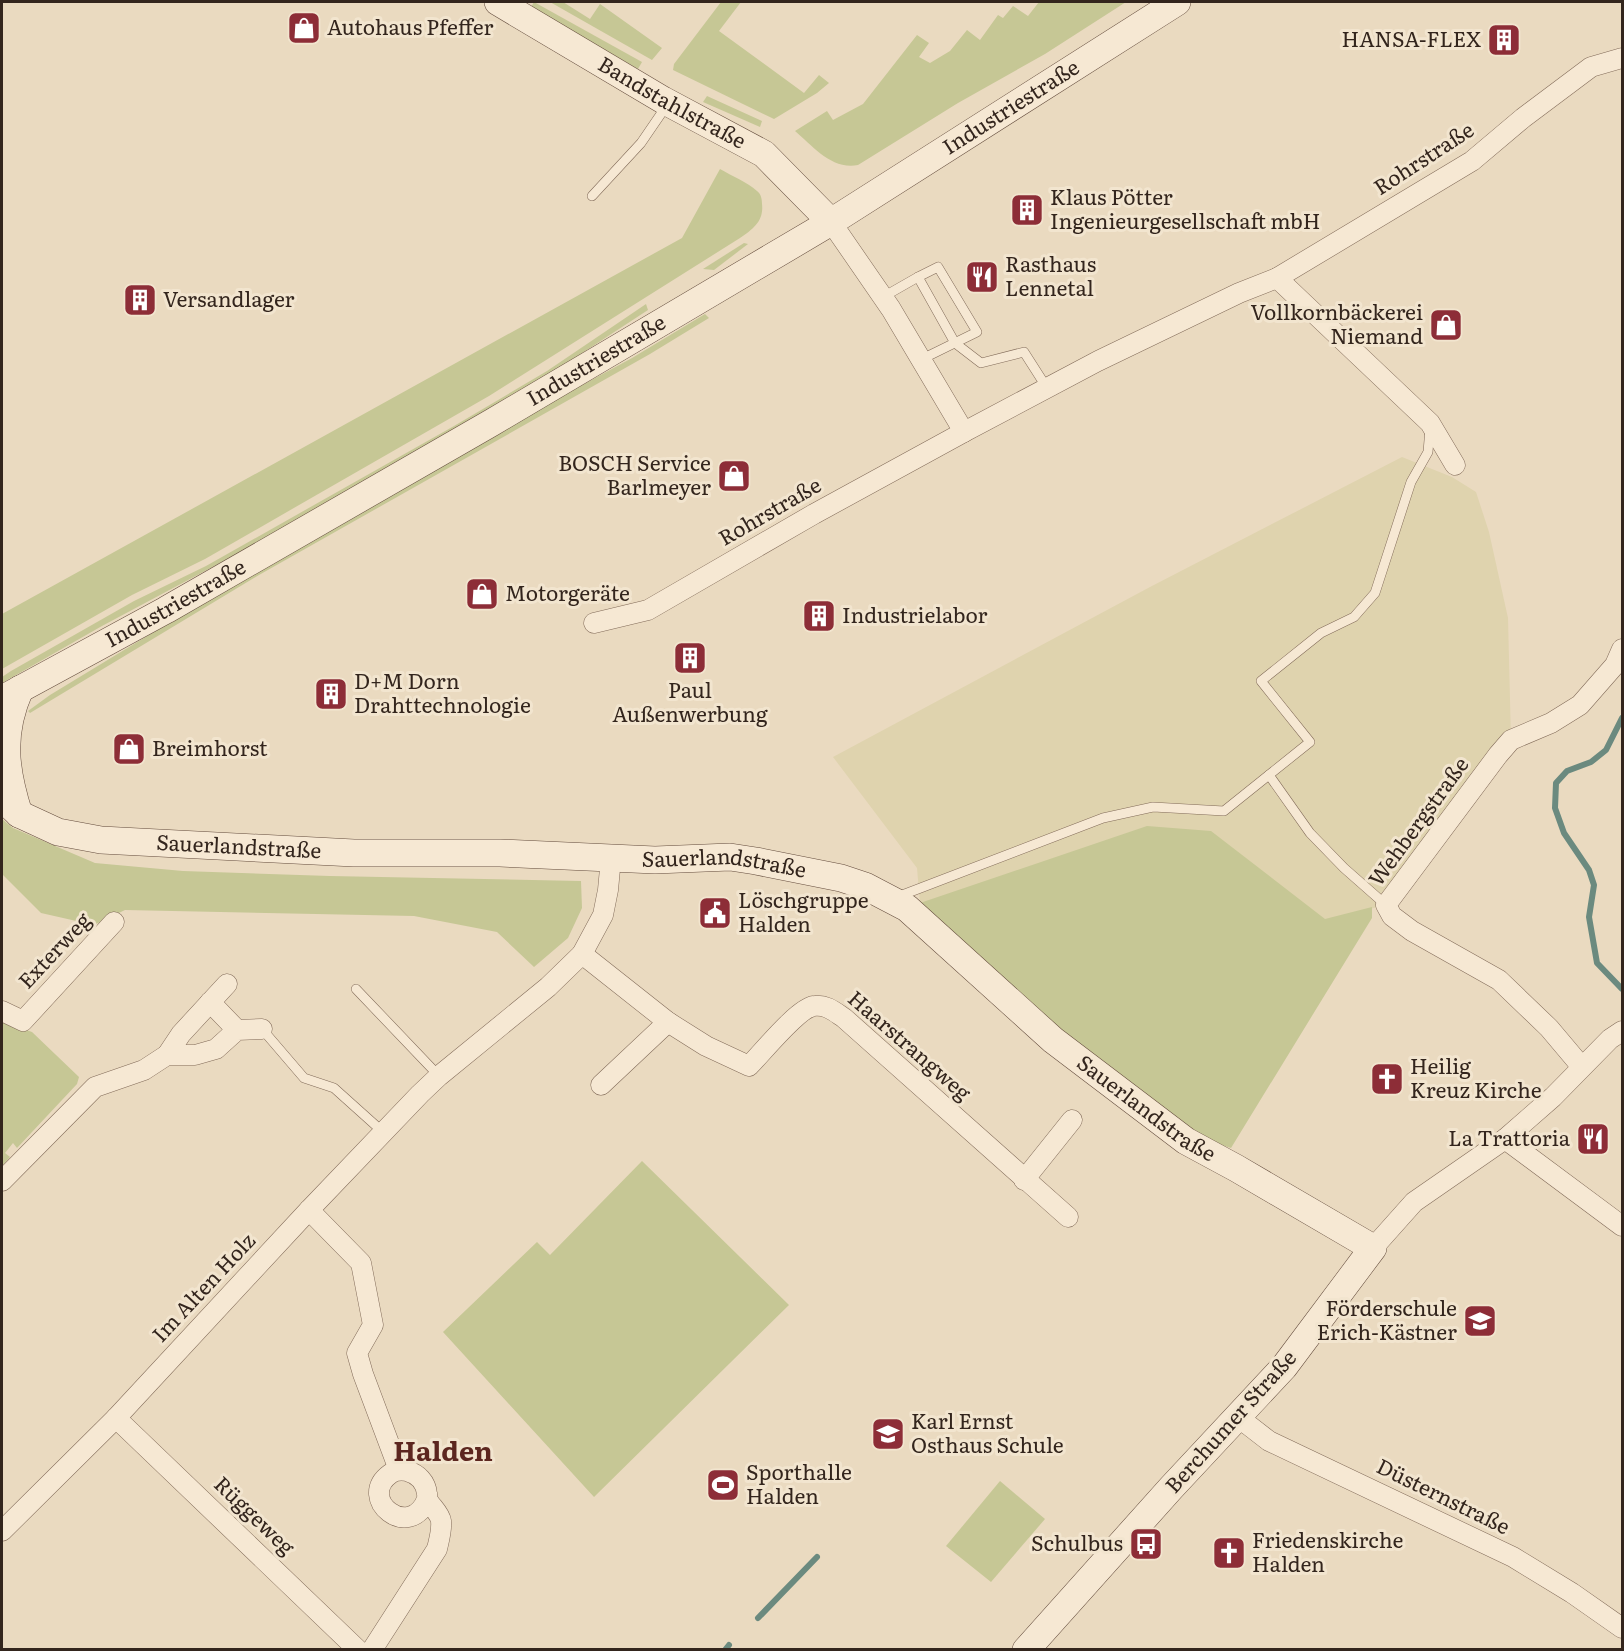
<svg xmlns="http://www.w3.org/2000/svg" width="1624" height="1651" font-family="Literata,serif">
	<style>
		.farmland { fill: #dfd3ae }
		.green { fill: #c6c795 }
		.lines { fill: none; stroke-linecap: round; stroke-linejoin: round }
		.stream { stroke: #6b8a7f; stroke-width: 6 }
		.lane-casing { stroke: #826b59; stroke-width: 10 }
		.street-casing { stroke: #826b59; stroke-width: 21 }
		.secondary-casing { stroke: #644c3d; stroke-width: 28 }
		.lane { stroke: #f6e8d3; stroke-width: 9 }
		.street { stroke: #f6e8d3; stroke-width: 20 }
		.secondary { stroke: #f6e8d3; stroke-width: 27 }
		.labels { text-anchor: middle; stroke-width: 6; stroke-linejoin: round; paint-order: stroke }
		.poi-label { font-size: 21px; fill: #33251d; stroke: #f2e5cf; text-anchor: start }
		.street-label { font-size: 21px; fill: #33251d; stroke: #f2e5cf }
		.district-label { font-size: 27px; font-weight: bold; fill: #5c261f; stroke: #f2e5cf }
	</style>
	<rect width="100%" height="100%" fill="#eadac0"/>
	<polygon class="farmland" points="1402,457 1452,477 1476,492 1489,532 1508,618 1511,740 1386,905 1325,920 920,903 917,868 833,757 1150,587"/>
	<g class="green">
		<polygon points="534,2 642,62 638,69 531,7"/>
		<polygon points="550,2 563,2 590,19 600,4 662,48 652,60"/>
		<polygon points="721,2 741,2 719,31 804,93 819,75 829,83 817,93 774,119 673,70 674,64"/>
		<path d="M1039,2h87l-81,52 -87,49 -100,62c-27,5 -45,-19 -63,-34l32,-20 6,9 30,-16 54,-69 12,8 -10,14 11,6 20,-12 17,-21 13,10 18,-25 5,3 10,-12 15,10z"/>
		<polygon points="707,96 762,121 760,127 703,102"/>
		<path d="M720,169c12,7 27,13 37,22 4,3 5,8 5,13 2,17 -9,25 -22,34l-251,158 -284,163 -73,36 -130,74v-55l680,-376z"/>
		<polygon points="744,243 748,244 714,270 703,269"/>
		<polygon points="646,304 648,310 570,361 265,539 102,626 2,683 2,677 11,671 134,601 206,566 454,426 547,371"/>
		<polygon points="705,314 709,318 650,354 259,575 30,713 28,711 50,695 208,599 562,396 632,358"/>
		<polygon points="2,819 13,828 95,863 183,871 330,876 581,881 582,908 568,938 534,967 497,932 414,916 125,910 94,925 41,913 2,874"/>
		<path d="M1147,826l64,5 114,88 47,-12v11l-141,230c-67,-19 -131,-83 -182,-129 -43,-39 -86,-78 -129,-116z"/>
		<polygon points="2,1021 32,1032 79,1077 77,1084 17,1148 13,1143 5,1153 10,1157 2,1166"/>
		<polygon points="642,1161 789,1305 594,1497 443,1332 537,1242 550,1255"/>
		<polygon points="1000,1481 1045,1519 991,1582 946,1546"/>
	</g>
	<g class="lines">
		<g class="stream">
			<polyline points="1622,718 1606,750 1591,762 1567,771 1556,783 1555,808 1564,833 1589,870 1594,885 1589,917 1597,963 1622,989"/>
			<polyline points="758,1618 817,1557"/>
			<polyline points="725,1650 729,1645"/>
		</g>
		<defs>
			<g id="lane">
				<polyline points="592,196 641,143 667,105"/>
				<polyline points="918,277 938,267 977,332 922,359"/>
				<polyline points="883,297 918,277 955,343 981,363 1024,352 1047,388"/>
				<polyline points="1269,775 1310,833 1344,868 1386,905"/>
				<polyline points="897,897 1103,818 1153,807 1224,811 1310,742 1261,681 1321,633 1354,617 1375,593 1411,482 1428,452 1430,428"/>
				<polyline points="356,989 439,1076"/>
				<polyline points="262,1029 304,1078 334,1088 383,1132"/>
			</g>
			<g id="street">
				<polyline points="1277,278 1430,423 1455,465"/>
				<polyline points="964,432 1098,361 1239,293 1277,278 1472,161 1523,118 1591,67 1622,58"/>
				<polyline points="594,623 648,610 814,514 964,432 891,309 831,222"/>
				<path d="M582,954l86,68 38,24 43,20c13,-13 49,-58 65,-60 12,-2 21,6 30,12l224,199"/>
				<polyline points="210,1002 237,1030"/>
				<polyline points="2,1011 23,1021 114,922"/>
				<polyline points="167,1055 181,1034 227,984"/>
				<polyline points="1581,1066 1549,1028 1499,980 1412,931 1392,916 1386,905 1498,755 1511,740 1551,723 1580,705 1615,665 1622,649"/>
				<polyline points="601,1085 668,1022"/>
				<polyline points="1505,1139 1622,1226"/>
				<polyline points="1024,1180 1072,1120"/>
				<polyline points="2,1181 95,1087 144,1070 167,1055 195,1055 216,1049 237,1030 262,1029"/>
				<polyline points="309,1210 361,1263 373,1325 357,1353 363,1374 399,1470"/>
				<polyline points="1373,1248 1414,1202 1505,1139 1553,1097 1610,1039 1622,1031"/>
				<polyline points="1238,1417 1269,1441 1513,1557 1572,1593 1622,1628"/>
				<polyline points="116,1418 358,1650"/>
				<polyline points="2,1531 116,1418 309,1210 420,1094 439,1076 548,987 582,954 603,915 608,890 611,858"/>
				<path d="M372,1650l65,-101c2,-9 5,-18 4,-28 -1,-7 -8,-13 -12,-19 -4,-6 -1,-1 -2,-8 -1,-12 -9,-20 -20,-23 -6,-1 -12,-1 -17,3 -34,25 20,68 37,25"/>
			</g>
			<g id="secondary">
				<path id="s1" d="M498,2l165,98 101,54 67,68"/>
				<path id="s2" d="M2,699l164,-89 325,-187 340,-201 346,-220"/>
				<path id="s3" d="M2,798l17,16 39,18 43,8 253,13h146l155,7 75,-3 26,4 85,17 24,8 42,22 146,132 133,101 50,27 137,80 -89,119 -113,121 -145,162"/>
				<path d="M19,814c-14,-44 -19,-80 1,-125"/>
			</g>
		</defs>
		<use href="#lane" class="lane-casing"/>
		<use href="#street" class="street-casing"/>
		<use href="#secondary" class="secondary-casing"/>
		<use href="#lane" class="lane"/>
		<use href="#street" class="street"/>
		<use href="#secondary" class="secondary"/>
	</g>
	<defs>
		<symbol id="shop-square" viewBox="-11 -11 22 22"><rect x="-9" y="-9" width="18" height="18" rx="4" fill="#8d2d37" stroke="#f2e5cf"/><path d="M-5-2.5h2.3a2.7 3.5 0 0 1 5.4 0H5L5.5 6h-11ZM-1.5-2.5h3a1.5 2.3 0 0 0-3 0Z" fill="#fff"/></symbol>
		<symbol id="building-square" viewBox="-11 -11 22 22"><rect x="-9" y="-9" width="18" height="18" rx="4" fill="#8d2d37" stroke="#f2e5cf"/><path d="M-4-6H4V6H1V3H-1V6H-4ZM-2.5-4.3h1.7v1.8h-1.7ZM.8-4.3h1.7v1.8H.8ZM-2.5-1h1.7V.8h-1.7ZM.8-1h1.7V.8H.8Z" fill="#fff"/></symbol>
		<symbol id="restaurant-square" viewBox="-11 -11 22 22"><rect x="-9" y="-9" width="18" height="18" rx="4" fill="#8d2d37" stroke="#f2e5cf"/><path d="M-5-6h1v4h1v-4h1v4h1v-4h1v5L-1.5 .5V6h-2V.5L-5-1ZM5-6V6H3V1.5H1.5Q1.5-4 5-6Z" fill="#fff"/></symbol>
		<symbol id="civic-square" viewBox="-11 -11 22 22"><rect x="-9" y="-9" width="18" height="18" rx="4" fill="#8d2d37" stroke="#f2e5cf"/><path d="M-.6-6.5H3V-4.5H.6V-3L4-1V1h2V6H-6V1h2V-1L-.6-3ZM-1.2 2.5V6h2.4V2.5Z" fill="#fff"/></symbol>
		<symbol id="church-square" viewBox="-11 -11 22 22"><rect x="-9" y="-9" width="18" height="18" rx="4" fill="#8d2d37" stroke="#f2e5cf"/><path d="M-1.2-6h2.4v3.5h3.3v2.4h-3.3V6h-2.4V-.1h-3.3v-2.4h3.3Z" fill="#fff"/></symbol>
		<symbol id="school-square" viewBox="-11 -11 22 22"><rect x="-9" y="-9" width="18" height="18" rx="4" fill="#8d2d37" stroke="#f2e5cf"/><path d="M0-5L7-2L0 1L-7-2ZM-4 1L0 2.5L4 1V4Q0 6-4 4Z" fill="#fff"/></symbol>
		<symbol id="stadium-square" viewBox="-11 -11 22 22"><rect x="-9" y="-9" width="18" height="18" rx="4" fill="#8d2d37" stroke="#f2e5cf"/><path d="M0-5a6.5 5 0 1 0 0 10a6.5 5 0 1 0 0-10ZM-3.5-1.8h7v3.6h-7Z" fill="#fff"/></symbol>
		<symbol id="bus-square" viewBox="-11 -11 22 22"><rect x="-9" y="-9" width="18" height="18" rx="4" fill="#8d2d37" stroke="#f2e5cf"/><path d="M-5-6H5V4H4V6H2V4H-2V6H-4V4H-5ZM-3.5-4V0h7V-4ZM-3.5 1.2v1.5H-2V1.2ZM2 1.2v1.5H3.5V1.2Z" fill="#fff"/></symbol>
	</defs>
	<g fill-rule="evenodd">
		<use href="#shop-square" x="285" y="9" width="38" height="38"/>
		<use href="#building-square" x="1485" y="21" width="38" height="38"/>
		<use href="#building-square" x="1008" y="191" width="38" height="38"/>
		<use href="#restaurant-square" x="963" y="258" width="38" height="38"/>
		<use href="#building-square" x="121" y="281" width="38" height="38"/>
		<use href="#shop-square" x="1427" y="306" width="38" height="38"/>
		<use href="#shop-square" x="715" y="457" width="38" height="38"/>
		<use href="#shop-square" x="463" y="575" width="38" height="38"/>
		<use href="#building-square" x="800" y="597" width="38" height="38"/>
		<use href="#building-square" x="671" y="639" width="38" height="38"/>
		<use href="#building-square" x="312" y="675" width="38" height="38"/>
		<use href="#shop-square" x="110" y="730" width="38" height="38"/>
		<use href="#civic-square" x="696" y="894" width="38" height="38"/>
		<use href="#church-square" x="1368" y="1060" width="38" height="38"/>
		<use href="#restaurant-square" x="1574" y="1120" width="38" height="38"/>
		<use href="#school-square" x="1461" y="1302" width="38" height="38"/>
		<use href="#school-square" x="869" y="1415" width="38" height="38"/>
		<use href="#stadium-square" x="704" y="1466" width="38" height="38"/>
		<use href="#bus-square" x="1127" y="1525" width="38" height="38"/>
		<use href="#church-square" x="1210" y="1534" width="38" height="38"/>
	</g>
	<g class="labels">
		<g class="poi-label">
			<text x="327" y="35">Autohaus Pfeffer</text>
			<text x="1481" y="47" text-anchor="end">HANSA-FLEX</text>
			<text x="1050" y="205">Klaus Pötter<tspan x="1050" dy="24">Ingenieurgesellschaft mbH</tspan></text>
			<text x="1005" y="272">Rasthaus<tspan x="1005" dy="24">Lennetal</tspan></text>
			<text x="163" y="307">Versandlager</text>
			<text x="1423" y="320" text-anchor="end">Vollkornbäckerei<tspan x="1423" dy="24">Niemand</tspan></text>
			<text x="711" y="471" text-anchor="end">BOSCH Service<tspan x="711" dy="24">Barlmeyer</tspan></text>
			<text x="505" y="601">Motorgeräte</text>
			<text x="842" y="623">Industrielabor</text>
			<text x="354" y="689">D+M Dorn<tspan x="354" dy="24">Drahttechnologie</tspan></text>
			<text x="690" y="698" text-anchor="middle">Paul<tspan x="690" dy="24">Außenwerbung</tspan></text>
			<text x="152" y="756">Breimhorst</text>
			<text x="738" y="908">Löschgruppe<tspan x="738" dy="24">Halden</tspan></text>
			<text x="1410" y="1074">Heilig<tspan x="1410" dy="24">Kreuz Kirche</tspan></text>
			<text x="1570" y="1146" text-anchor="end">La Trattoria</text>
			<text x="1457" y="1316" text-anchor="end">Förderschule<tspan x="1457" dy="24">Erich-Kästner</tspan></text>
			<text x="911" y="1429">Karl Ernst<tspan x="911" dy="24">Osthaus Schule</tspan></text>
			<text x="746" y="1480">Sporthalle<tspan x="746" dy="24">Halden</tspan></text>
			<text x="1252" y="1548">Friedenskirche<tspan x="1252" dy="24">Halden</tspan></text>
			<text x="1123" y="1551" text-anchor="end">Schulbus</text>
		</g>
		<g class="street-label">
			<text dy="7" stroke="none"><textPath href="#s1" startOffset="201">Bandstahlstraße</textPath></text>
			<text dy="7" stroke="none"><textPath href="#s2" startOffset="1170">Industriestraße</textPath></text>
			<text transform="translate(1424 159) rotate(-33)" y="7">Rohrstraße</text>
			<text dy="7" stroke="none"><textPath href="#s2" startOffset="684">Industriestraße</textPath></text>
			<text transform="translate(770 512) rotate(-30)" y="7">Rohrstraße</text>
			<text dy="7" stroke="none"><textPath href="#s2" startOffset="198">Industriestraße</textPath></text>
			<text transform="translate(1419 822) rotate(-54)" y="7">Wehbergstraße</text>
			<text dy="7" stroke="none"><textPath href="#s3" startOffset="248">Sauerlandstraße</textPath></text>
			<text dy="7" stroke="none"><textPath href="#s3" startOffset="734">Sauerlandstraße</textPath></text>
			<text transform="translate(55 951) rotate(-47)" y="7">Exterweg</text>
			<text transform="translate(909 1046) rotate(41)" y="7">Haarstrangweg</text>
			<text dy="7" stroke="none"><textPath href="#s3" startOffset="1238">Sauerlandstraße</textPath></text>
			<text transform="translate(204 1288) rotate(-47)" y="7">Im Alten Holz</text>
			<text transform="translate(1231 1422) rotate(-48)" y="7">Berchumer Straße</text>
			<text transform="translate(1443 1497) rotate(26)" y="7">Düsternstraße</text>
			<text transform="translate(254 1516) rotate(44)" y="7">Rüggeweg</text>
		</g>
		<g class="district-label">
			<text x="443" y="1461">Halden</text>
		</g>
	</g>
	<rect width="1624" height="1651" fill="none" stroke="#33251d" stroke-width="6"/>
</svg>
